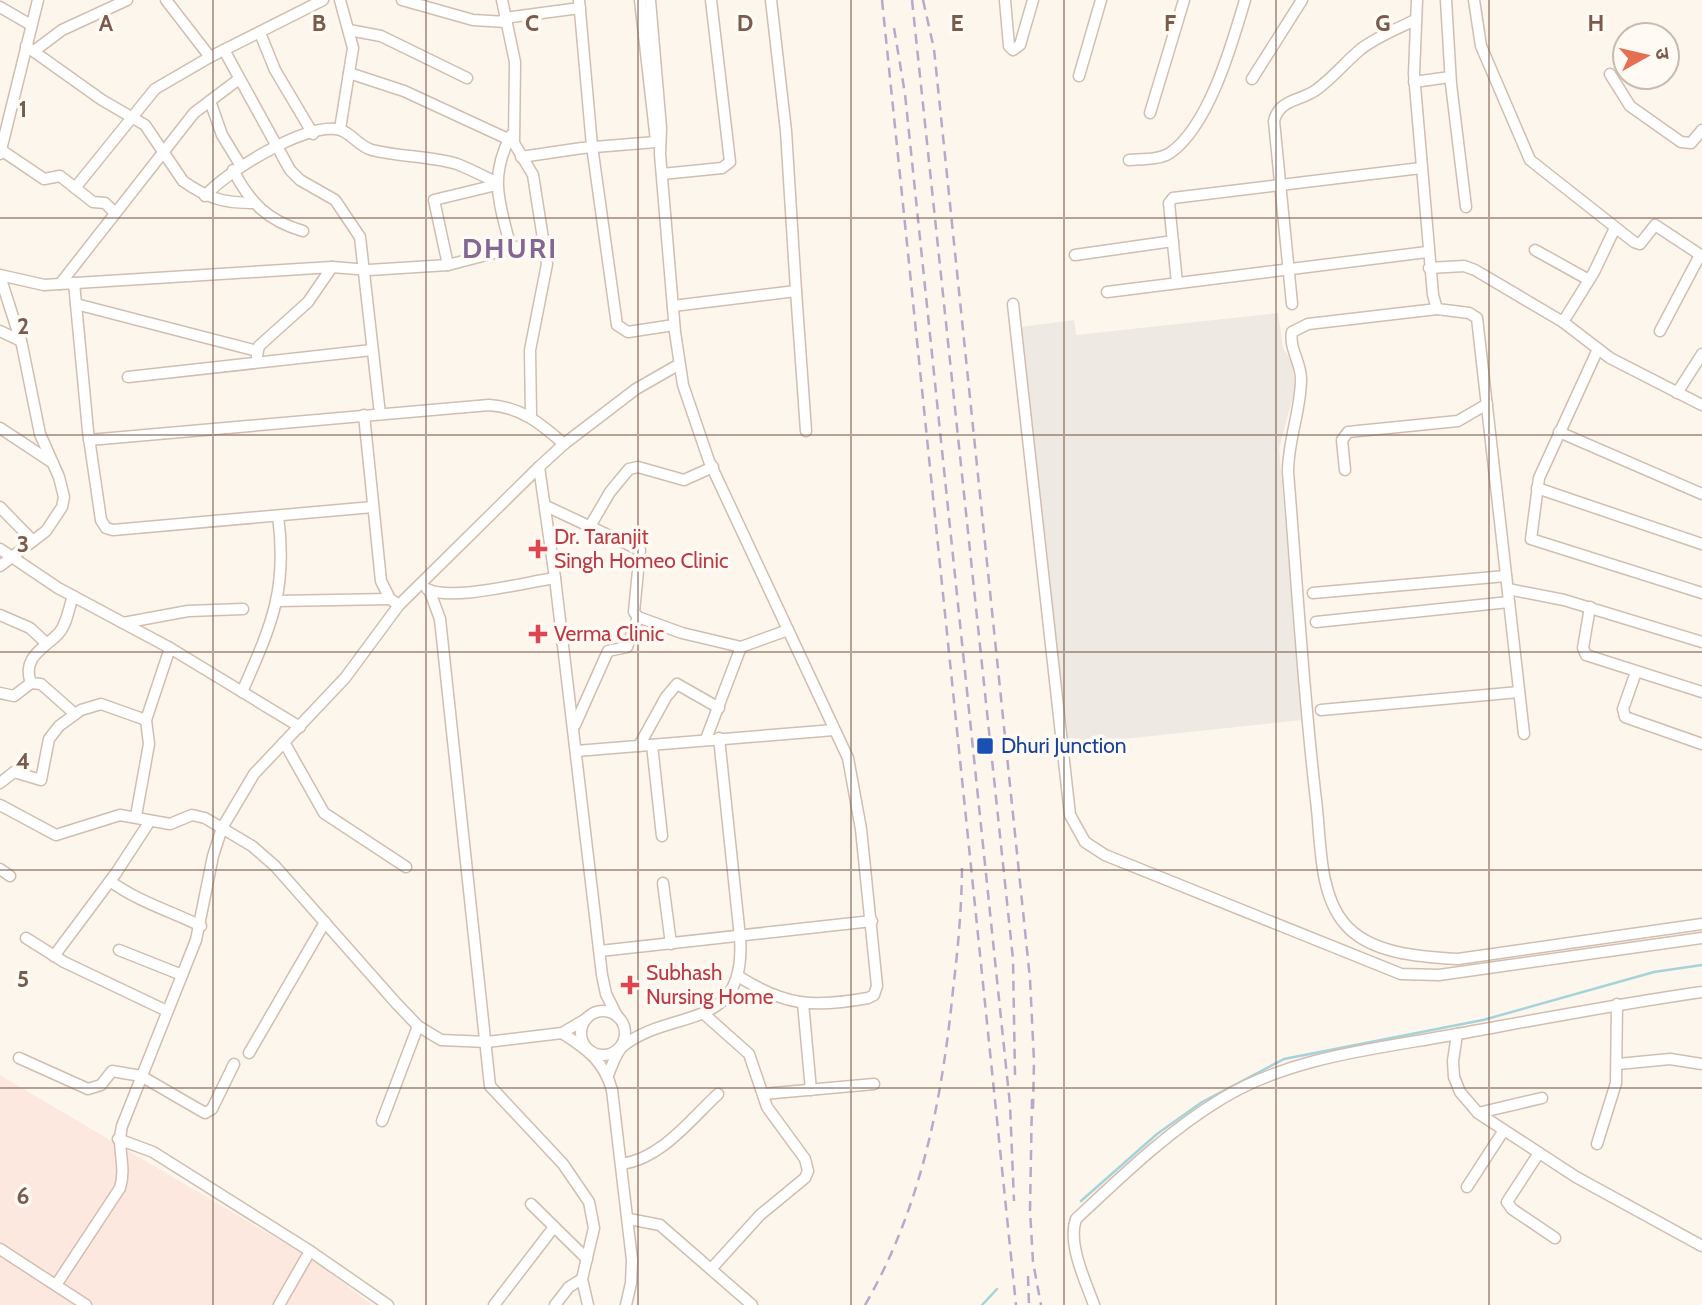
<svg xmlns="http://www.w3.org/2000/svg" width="1702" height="1305" font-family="Cabin,'Noto Sans Devanagari',sans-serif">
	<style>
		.commercial { fill: #fde8e0 }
		.industrial { fill: #efe9e4 }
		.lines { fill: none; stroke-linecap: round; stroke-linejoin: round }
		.stream { stroke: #a5d3da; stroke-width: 2.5 }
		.minor-casing { stroke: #d1beb0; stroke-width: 13 }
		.minor { stroke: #fff; stroke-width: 10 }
		.rail { stroke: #b9a8c9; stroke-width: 2.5; stroke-dasharray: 10 7; stroke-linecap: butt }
		.grid { fill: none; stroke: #7a5c4d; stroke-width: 2; stroke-opacity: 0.55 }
		.health-dot { fill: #e0444e; stroke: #fffaf3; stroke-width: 2.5 }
		.transit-dot { fill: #1a4fb4; stroke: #fffaf3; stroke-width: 2.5 }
		.labels { text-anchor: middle; stroke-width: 7; stroke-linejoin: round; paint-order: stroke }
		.health-label { font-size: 21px; fill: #be3a42; stroke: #fffaf3; text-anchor: start }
		.transit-label { font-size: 21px; fill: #164399; stroke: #fffaf3; text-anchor: start }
		.district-label { font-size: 28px; font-weight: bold; letter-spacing: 2px; fill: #846695; stroke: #fffaf3 }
		.grid-label { font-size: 23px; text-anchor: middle; font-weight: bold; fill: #7a5c4d; stroke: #fffaf3; stroke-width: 7; stroke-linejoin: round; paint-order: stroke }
	</style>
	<rect width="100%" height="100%" fill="#fdf6ec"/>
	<polygon class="commercial" points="0,1075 315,1261 372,1305 0,1305"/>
	<polygon class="industrial" points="1278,313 1283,348 1292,363 1295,389 1279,448 1302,720 1067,745 1020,327 1074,320 1076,335"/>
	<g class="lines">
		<g class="stream">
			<polyline points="1081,1201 1157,1134 1202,1102 1284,1059 1483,1020 1654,972 1702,965"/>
			<polyline points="982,1305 997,1289"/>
		</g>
		<defs>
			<g id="minor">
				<polyline points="166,0 210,57"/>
				<polyline points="402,0 473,20 506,22"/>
				<polyline points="502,0 515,62 514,143 533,175 547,264 530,350 531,416"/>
				<polyline points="579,0 592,146 617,325 628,332 674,325"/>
				<polyline points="640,0 656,141"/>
				<path d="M650,0l11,128 -1,26 15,178 8,53 26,76 139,297 13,71 16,157 -3,9 -6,3c-55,10 -83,8 -130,-22"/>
				<polyline points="1005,0 1009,46 1013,50 1020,45 1033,0"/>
				<polyline points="1417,0 1414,74 1433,295 1437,309 1469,313 1477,318 1524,734"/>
				<polyline points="1446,0 1451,84 1466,207"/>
				<polyline points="1474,0 1481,46 1530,160 1634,242 1640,244 1655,225 1702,256"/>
				<polyline points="0,7 31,25"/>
				<polyline points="504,18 580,8"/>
				<polyline points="349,30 381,36 467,78"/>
				<polyline points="260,33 275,70 313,134"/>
				<path d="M26,46l76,54 43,25 38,56c24,17 40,22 70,22"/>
				<polyline points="224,50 290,170 300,180 335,200 360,237 380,414"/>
				<polyline points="34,51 62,30 127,0"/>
				<polyline points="349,73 404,91 508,139"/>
				<polyline points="1610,74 1630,106 1681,142 1691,143 1702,130"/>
				<polyline points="1079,76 1101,0"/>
				<polyline points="1252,79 1302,0"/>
				<polyline points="1414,82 1450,77"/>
				<polyline points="210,101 222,135 241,166"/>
				<polyline points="1150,113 1184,0"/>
				<polyline points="340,129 353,48 340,0"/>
				<path d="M511,135c-23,44 -11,68 0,114"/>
				<polyline points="1,150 44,179 60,176 93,202 105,203 115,213"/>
				<polyline points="0,154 38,0"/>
				<polyline points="521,157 582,148 656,142"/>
				<path d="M1129,160c13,-1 30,0 41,-7 39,-27 62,-109 75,-153"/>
				<path d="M233,170c17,33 35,51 70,61"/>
				<polyline points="662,174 722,168 730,162 711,0"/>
				<polyline points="75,188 155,89 210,57 323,0"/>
				<path d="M205,196c21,-24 97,-71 131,-67 14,1 21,17 36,21 28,7 58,6 85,14 13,5 26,12 39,18"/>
				<polyline points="1535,250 1589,280"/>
				<polyline points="1075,255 1173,241"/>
				<polyline points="448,265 434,200 496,185"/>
				<polyline points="1429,268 1464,266 1475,270 1563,322 1610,358 1702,405"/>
				<polyline points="0,275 44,285 332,267 369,270 448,265 544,240"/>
				<polyline points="0,276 22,345 40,434 59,477 64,497 62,507 46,531 0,566"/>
				<polyline points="74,283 88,431 101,520 106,528 113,530 373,507"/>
				<polyline points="1177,283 1169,203 1173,198 1421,168"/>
				<polyline points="60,284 194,113 239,79"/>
				<polyline points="796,291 806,431"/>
				<polyline points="1107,292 1427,252"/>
				<polyline points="76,304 257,351"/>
				<polyline points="1013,304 1070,815 1085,842 1105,855 1401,974 1439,975 1702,938"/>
				<path d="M1292,304l-18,-183c5,-22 27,-20 42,-31 17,-12 29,-28 45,-41 17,-13 36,-20 54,-29"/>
				<polyline points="673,306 796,291 786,131 771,0"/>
				<path d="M1437,309l-129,15 -16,8c-3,17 9,30 9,47 0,31 -13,61 -13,93 9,109 15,219 28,328 5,38 2,92 28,123 25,31 77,34 114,36l244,-35"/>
				<polyline points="1563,322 1594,272 1615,228"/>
				<polyline points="0,331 21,341"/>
				<polyline points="1660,331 1700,255"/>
				<polyline points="1598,349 1539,478 1531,539 1702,593"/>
				<polyline points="257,356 259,346 308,302 332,267"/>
				<polyline points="128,377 372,350"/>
				<polyline points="1677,393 1702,354"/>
				<polyline points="364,415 381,581 390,599 399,605"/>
				<polyline points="0,428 53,463"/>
				<polyline points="1559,432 1702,494"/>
				<path d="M89,440l400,-35c32,2 51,18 75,39"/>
				<polyline points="539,467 555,578 602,975 606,994 617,1016"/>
				<polyline points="1345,470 1342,440 1348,432 1458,421 1487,404"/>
				<polyline points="1537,488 1702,544"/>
				<polyline points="546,506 640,550 634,612 638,617 682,633 741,647 788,630"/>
				<polyline points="0,507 33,541"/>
				<polyline points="589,528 610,492 629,469 638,467 684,480 713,467"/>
				<polyline points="0,549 58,588 170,648 300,727"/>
				<path d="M427,589c24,13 99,-7 128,-11"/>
				<polyline points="1508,589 1564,600 1702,642"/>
				<polyline points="430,592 440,619 490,1086 563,1164 589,1202 594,1228 582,1279 588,1305"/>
				<polyline points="1313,593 1506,576"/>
				<polyline points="278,601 390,599"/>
				<polyline points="1590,607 1583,648 1586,655 1702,692"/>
				<polyline points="0,615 30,628 45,642"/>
				<polyline points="1316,622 1509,602"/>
				<polyline points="123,623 188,611 243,609"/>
				<polyline points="1636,672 1623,709 1625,717 1702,744"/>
				<path d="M31,683c-10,-26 14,-35 28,-50 8,-9 10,-26 14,-37"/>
				<path d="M242,692c29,-66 46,-102 36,-176"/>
				<polyline points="0,693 14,696 31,683 41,684 75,714"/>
				<polyline points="1321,710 1519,692"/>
				<polyline points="575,725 608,651 627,647 638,617"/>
				<polyline points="706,739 741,647"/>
				<polyline points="284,742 324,813 406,867"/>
				<polyline points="652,745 662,836"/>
				<polyline points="639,746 666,697 677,684 719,708"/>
				<polyline points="576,751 834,730"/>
				<polyline points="0,783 14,772 41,780 49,739 59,726 81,710 101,704 146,720"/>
				<polyline points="0,805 56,835 120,815 170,824 192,815 205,818 252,846 275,866 396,1003 418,1026 441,1040 487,1042 562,1033 586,1019"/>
				<polyline points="136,816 149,744 146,720 170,648"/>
				<polyline points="0,869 10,876"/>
				<path d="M110,881c27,20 60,30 91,45"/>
				<polyline points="663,883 671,944"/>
				<polyline points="26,938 64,962 167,1011"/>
				<polyline points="119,950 182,975"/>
				<polyline points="600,951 872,921"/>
				<polyline points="54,956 116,873 150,821"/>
				<polyline points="803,1003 811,1090"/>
				<circle cx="603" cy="1033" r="22"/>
				<polyline points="704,1014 749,1054 767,1107 805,1159 808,1171 805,1178 760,1215 711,1269"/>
				<path d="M562,1033c25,16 42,28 50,57l20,170 -1,23 -5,22"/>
				<polyline points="1457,1034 1453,1061 1454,1077 1460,1092 1478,1113 1576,1177 1702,1246"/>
				<polyline points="249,1053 325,922"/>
				<polyline points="19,1058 88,1089 101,1085 112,1071 141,1076 205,1113 212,1109 234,1064"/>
				<polyline points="1618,1064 1670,1059 1702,1064"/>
				<path d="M608,1075c4,-9 8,-23 15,-29 49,-39 124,-12 117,-109l-21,-199"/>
				<polyline points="763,1094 874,1084"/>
				<polyline points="1478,1113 1542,1098"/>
				<polyline points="382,1121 418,1026"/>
				<polyline points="118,1139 153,1152 310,1251 388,1305"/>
				<polyline points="1597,1144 1616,1083 1617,1004"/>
				<polyline points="1539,1153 1507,1202 1512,1209 1555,1238"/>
				<path d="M622,1164c40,-6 68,-44 96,-70"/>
				<polyline points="1467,1187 1504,1130"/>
				<polyline points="531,1204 587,1259"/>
				<polyline points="629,1219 660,1225 752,1305"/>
				<polyline points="0,1249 86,1305"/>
				<path d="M56,1285l64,-97c7,-22 -4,-40 2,-62l74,-186 17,-84 9,-28 32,-54 91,-96 54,-73 140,-138 25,-23 72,-55 42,-24"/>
				<polyline points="279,1305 310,1251"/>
				<polyline points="494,1305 554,1227"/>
				<polyline points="555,1305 569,1287 582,1279"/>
				<path d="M1094,1305c-8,-23 -27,-61 -18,-86 46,-43 92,-88 147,-121 68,-41 152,-49 229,-63 83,-15 166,-31 250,-43"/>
			</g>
		</defs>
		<use href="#minor" class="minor-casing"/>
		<use href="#minor" class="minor"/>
		<g class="rail">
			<polyline points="882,0 1016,1305"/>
			<polyline points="912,0 1013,959 1015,1075"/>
			<polyline points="923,0 934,49 1030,979 1034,1061 1033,1109"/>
			<polyline points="894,28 905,94 1010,1105 1014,1201"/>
			<polyline points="1032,1099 1030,1210 1033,1262 1041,1305"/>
			<polyline points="1028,1276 1029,1305"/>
			<path d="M865,1305c56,-97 77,-204 88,-315 5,-42 9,-84 9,-127"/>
		</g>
	</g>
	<path class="grid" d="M213,0v1305M426,0v1305M638,0v1305M851,0v1305M1064,0v1305M1276,0v1305M1489,0v1305M0,218h1702M0,435h1702M0,652h1702M0,870h1702M0,1088h1702"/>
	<g class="health-dot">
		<path d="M534.5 538.5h7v7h7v7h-7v7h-7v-7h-7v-7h7z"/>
		<path d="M534.5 623.5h7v7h7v7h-7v7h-7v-7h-7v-7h7z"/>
		<path d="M626.5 974.5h7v7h7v7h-7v7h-7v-7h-7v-7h7z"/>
	</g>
	<rect class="transit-dot" x="976" y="737" width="18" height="18" rx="3.5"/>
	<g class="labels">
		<g class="health-label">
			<text x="554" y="544">Dr. Taranjit<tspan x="554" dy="24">Singh Homeo Clinic</tspan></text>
			<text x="554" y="641">Verma Clinic</text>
			<text x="646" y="980">Subhash<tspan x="646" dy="24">Nursing Home</tspan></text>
		</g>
		<g class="transit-label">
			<text x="1001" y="753">Dhuri Junction</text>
		</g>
		<g class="district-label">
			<text x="510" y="258">DHURI</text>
		</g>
	</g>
	<g class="grid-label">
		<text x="106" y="31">A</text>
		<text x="319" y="31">B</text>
		<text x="532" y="31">C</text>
		<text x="745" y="31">D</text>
		<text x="957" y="31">E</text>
		<text x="1170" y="31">F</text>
		<text x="1383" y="31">G</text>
		<text x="1596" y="31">H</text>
		<text x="23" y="117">1</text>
		<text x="23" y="334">2</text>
		<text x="23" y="552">3</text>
		<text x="23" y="769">4</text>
		<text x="23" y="987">5</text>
		<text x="23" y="1204">6</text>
	</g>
	<g transform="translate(1646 56) rotate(82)"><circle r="33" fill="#fffaf3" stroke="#cabbb1" stroke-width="2"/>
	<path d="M0-5L12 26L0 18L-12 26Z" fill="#e76f51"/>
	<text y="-10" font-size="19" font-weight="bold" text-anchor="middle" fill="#7a5c4d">उ</text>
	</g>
</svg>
